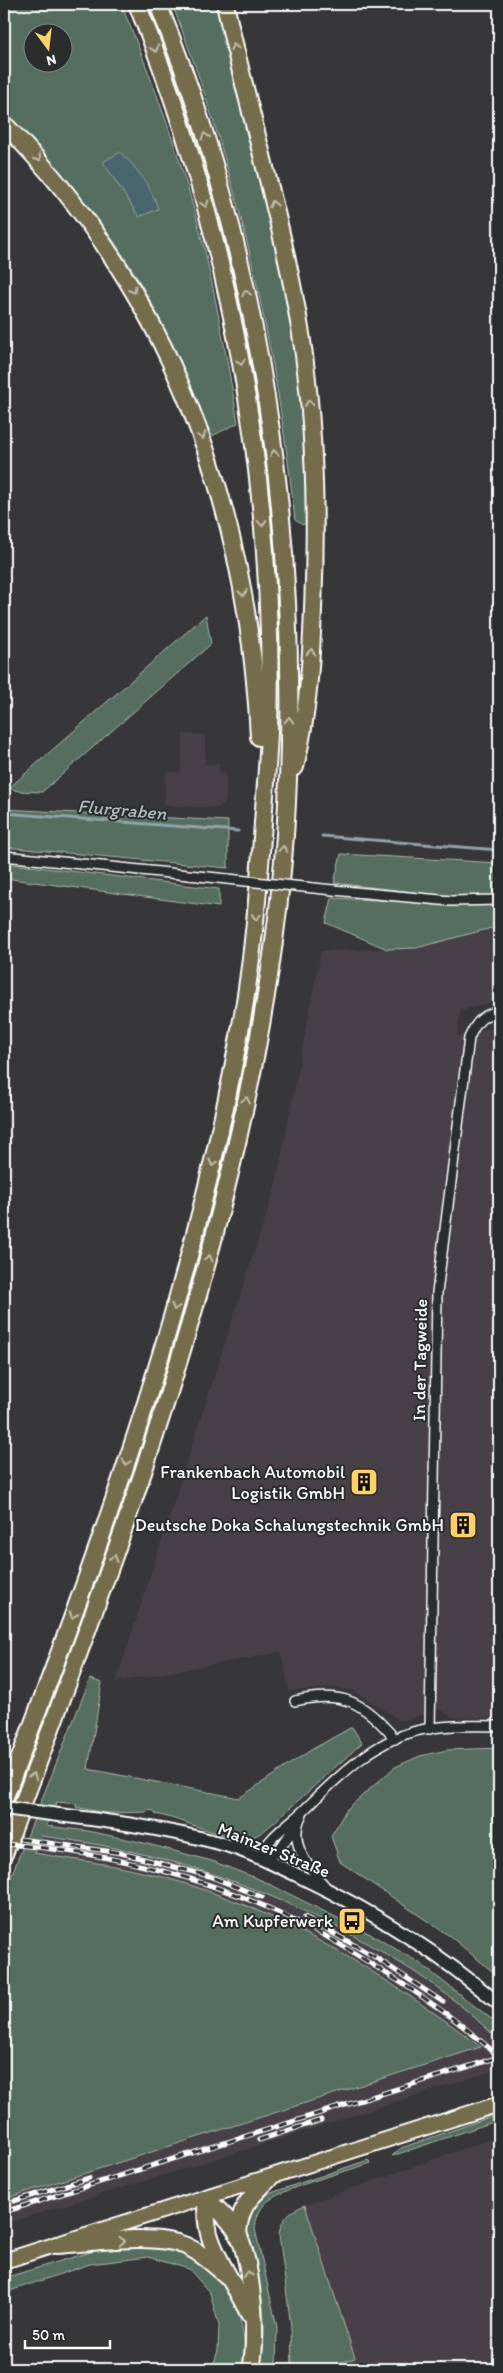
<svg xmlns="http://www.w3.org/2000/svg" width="503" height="2373" font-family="Itim,sans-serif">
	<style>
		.built { fill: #474146 }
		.green { fill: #546e5e; stroke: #aab6ae; fill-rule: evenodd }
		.water { fill: #4a666e; stroke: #92a3a8 }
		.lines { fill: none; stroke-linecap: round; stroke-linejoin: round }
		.stream { stroke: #92a3a8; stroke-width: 3 }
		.street-casing { stroke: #fff; stroke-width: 12 }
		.secondary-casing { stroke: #fff; stroke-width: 16 }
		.primary-casing { stroke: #fff; stroke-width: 18 }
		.highway-casing { stroke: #fff; stroke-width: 20 }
		.street { stroke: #2a2d2e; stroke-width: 9 }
		.secondary { stroke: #2a2d2e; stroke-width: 12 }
		.primary { stroke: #746c4b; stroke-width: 14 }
		.highway { stroke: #746c4b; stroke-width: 16 }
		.rail-casing { stroke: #fff; stroke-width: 5 }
		.rail { stroke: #2a2d2e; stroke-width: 3; stroke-dasharray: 9; stroke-linecap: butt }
		.street-bridge-casing { stroke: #fff; stroke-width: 12; stroke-linecap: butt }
		.secondary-bridge-casing { stroke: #fff; stroke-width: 16; stroke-linecap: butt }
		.street-bridge { stroke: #2a2d2e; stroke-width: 9 }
		.secondary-bridge { stroke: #2a2d2e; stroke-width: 12 }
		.oneway { stroke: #c0bdae }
		.labels { text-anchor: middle; stroke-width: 4; stroke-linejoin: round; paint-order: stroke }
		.street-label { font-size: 18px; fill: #fff; stroke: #2a2d2e }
		.poi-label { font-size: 18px; fill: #fff; stroke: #2a2d2e; text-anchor: end }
		.water-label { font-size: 19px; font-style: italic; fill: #aebabe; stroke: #2a2d2e }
	</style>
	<rect width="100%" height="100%" fill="#373639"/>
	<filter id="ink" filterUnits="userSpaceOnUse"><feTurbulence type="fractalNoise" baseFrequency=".02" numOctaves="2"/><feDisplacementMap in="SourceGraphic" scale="10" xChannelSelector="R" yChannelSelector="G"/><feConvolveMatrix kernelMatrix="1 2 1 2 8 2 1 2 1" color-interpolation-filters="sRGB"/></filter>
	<g filter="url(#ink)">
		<g class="built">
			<polygon points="183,734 205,735 205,764 219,764 219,772 226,772 226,801 219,808 164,805 166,772 181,772"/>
			<polygon points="499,926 499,1000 460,1011 457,1036 499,1026 499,1718 458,1718 450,1716 441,1709 401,1721 352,1690 337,1688 289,1691 281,1652 116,1682 276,1184 321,951 416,948"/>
			<polygon points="41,1836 84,1841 140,1852 209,1871 264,1892 319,1918 381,1951 427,1979 481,2021 499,2041 499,2069 226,2156 4,2224 4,2199 481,2047 419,2000 367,1968 253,1909 196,1888 138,1871 33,1853"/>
			<polygon points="499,2136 499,2369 292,2369 291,2327 279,2234 281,2225 286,2216 294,2209"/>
		</g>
		<g class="green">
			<path d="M4,4h117c33,78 64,165 84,247 13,57 23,114 33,172l-26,13c-26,-61 -51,-123 -87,-178 -35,-54 -78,-101 -121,-148zM32,32h30v30h-30z"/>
			<path d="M172,4h46l71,300 16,112 3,103 -5,6 -8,-5c-19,-176 -58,-351 -123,-516z"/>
			<polygon points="206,615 211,644 42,792 18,791 9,788"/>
			<polygon points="4,809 228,821 228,868 4,847"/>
			<polygon points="341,854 499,863 499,896 450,896 334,883"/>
			<polygon points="4,863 219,889 219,907 4,878"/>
			<polygon points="332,898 478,905 499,904 499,926 416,948 387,949 326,923"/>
			<path d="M90,1679l12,4 -14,86 151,29 72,-48 41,-23 10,16 -91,82c-7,6 -14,12 -24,13 -26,1 -64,-19 -92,-24v-3l-7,-1 -1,2 -43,1 -28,-6v-3l-19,-2 -11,24 42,5 52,11 72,19 49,19 109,54 48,28 81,63v16c-40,-42 -89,-74 -140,-102 -105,-57 -198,-88 -318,-103l-7,17c34,6 70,10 104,18 127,28 241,99 343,176l-477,152v-305z"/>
			<polygon points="499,1748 499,1977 451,1937 340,1862 331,1836 346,1810 395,1767 420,1756 447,1750"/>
			<polygon points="499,2114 499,2120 392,2156 401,2148"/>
			<path d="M368,2160l3,3c-26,9 -83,23 -103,38 -9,7 -12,18 -13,28l22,98 -1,42h-16c5,-26 6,-54 0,-80 -5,-22 -16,-46 -13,-68 2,-14 14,-22 24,-28z"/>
			<path d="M305,2205l50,153 -34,11h-29l-1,-42 -12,-93c3,-17 11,-23 26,-29z"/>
			<path d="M126,2245c13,1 29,0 42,3 53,13 85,69 74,121h-30l6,-19 1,-25 -9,-32 -21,-24 -41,-12 -58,7 -86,29v-15l90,-27z"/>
		</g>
		<path class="water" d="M120,152c18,18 31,33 38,57l-19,8 -36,-55z"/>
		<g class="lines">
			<g class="stream">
				<polyline points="4,813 238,831"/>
				<polyline points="322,836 499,850"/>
			</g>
			<defs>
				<g id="street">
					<polyline points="4,856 208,877"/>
					<polyline points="333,890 451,901 499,900"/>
					<path d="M295,1701c48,-11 69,1 100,38"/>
					<path d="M430,1729l7,-436 32,-255c7,-16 13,-23 30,-27"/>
					<path d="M302,1814c-15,28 5,52 23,72"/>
					<path d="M259,1858c10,-22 29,-33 46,-49 32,-31 67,-67 111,-78 27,-7 56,-5 83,-5"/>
					<polyline points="260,1858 277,1853 296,1825"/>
				</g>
				<path id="secondary" d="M51,1814c57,7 113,14 168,29 29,8 57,22 84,35 71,34 136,75 196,126"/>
				<polyline id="primary" points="4,2261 499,2104"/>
				<g id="highway">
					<path d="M225,4c24,110 58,218 76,330 14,91 16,184 12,275 -2,54 -5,106 -18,158"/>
					<path d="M4,124c165,165 244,381 255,613"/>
					<path d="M4,1799c99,-256 194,-519 240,-791 10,-61 15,-123 19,-185 2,-30 5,-61 6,-92 7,-248 -39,-498 -132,-727"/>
					<path d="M4,1854c79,-212 162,-424 217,-645 34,-133 59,-269 66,-406 13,-271 -26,-547 -129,-799"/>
					<path d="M206,2198c11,11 26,23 33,38 13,31 19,101 12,133"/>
					<path d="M206,2198c0,13 0,27 4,39 9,28 27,51 39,77"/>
					<path d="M238,2236c1,-30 11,-37 31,-57"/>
					<path d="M56,2245c37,-2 96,-13 130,1 16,7 28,19 41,30"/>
				</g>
			</defs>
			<use href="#street" class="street-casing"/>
			<use href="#secondary" class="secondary-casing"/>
			<use href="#primary" class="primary-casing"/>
			<use href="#highway" class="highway-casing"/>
			<use href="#street" class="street"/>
			<use href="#secondary" class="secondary"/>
			<use href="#primary" class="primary"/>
			<use href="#highway" class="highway"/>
			<defs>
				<g id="rail">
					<polyline points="20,1839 121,1853 209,1876 262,1897"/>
					<path d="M4,1844c105,8 214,35 308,85 25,12 48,28 72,43 40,25 80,52 115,85"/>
					<polyline points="305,1917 375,1957 443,2002"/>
					<polyline points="259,2140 321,2120"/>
					<polyline points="4,2204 89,2178"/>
					<polyline points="4,2212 499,2057"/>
				</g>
			</defs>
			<use href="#rail" class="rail-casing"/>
			<use href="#rail" class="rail"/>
			<defs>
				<polyline id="street-bridge" points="208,877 333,890"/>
				<polyline id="secondary-bridge" points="4,1808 51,1814"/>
			</defs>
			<use href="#street-bridge" class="street-bridge-casing"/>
			<use href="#secondary-bridge" class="secondary-bridge-casing"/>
			<use href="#street-bridge" class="street-bridge"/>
			<use href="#secondary-bridge" class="secondary-bridge"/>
		</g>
		<defs><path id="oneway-chevron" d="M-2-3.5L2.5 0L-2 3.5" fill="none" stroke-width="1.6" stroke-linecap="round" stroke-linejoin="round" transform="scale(1.25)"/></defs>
		<g class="oneway">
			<use href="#oneway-chevron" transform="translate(234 47) rotate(-103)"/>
			<use href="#oneway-chevron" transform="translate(155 49) rotate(70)"/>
			<use href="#oneway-chevron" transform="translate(205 136) rotate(-107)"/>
			<use href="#oneway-chevron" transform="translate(38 158) rotate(49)"/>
			<use href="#oneway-chevron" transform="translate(205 204) rotate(74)"/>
			<use href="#oneway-chevron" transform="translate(273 204) rotate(-104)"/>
			<use href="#oneway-chevron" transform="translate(133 290) rotate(60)"/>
			<use href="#oneway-chevron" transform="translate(246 293) rotate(-102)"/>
			<use href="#oneway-chevron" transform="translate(241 362) rotate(80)"/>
			<use href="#oneway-chevron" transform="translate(309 403) rotate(-95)"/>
			<use href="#oneway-chevron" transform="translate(202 436) rotate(69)"/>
			<use href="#oneway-chevron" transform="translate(274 453) rotate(-97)"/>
			<use href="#oneway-chevron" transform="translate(262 523) rotate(85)"/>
			<use href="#oneway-chevron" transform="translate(243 593) rotate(81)"/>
			<use href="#oneway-chevron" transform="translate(311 652) rotate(-87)"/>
			<use href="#oneway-chevron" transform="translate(289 720) rotate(-88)"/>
			<use href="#oneway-chevron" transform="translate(283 849) rotate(-85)"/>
			<use href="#oneway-chevron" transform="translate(256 917) rotate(95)"/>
			<use href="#oneway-chevron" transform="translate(246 1100) rotate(-78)"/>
			<use href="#oneway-chevron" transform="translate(213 1163) rotate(104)"/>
			<use href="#oneway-chevron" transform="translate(209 1258) rotate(-75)"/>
			<use href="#oneway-chevron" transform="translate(175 1307) rotate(106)"/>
			<use href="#oneway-chevron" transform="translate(126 1462) rotate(108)"/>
			<use href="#oneway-chevron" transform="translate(114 1558) rotate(-71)"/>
			<use href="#oneway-chevron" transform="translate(73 1615) rotate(110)"/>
			<use href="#oneway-chevron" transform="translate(33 1776) rotate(-69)"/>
			<use href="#oneway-chevron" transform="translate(122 2241) rotate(-3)"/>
			<use href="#oneway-chevron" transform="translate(248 2274) rotate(-101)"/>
		</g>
	</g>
	<defs>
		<symbol id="building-square" viewBox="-11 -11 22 22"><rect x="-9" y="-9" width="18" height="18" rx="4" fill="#ffd166" stroke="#2a2d2e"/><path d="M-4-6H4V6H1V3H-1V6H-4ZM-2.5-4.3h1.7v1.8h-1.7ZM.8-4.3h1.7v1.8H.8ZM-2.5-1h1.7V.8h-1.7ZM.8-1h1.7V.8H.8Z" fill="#111"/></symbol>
		<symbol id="bus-square" viewBox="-11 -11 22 22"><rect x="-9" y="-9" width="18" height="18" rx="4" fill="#ffd166" stroke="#2a2d2e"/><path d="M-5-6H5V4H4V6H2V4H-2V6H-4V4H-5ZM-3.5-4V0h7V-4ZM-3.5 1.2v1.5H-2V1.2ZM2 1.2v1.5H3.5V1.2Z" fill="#111"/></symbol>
	</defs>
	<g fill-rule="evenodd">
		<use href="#building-square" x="348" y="1466" width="32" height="32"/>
		<use href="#building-square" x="447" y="1509" width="32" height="32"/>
		<use href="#bus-square" x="336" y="1905" width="32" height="32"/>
	</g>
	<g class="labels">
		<g class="street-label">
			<text transform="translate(420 1360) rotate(-89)" y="6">In der Tagweide</text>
			<text transform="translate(274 1850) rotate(22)" y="6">Mainzer Straße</text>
		</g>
		<g class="poi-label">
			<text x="345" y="1478">Frankenbach Automobil<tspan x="345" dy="21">Logistik GmbH</tspan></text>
			<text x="444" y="1531">Deutsche Doka Schalungstechnik GmbH</text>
			<text x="333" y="1927">Am Kupferwerk</text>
		</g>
		<g class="water-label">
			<text transform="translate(122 809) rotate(5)" y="7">Flurgraben</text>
		</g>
	</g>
	<rect width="503" height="2373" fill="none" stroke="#2a2d2e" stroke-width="20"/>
	<rect x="10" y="10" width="483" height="2353" fill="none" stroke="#fff" stroke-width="2" filter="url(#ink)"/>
	<g transform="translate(48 48) rotate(165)"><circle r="24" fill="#2a2d2e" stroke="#7f8182"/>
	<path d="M0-4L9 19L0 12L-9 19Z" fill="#ffd166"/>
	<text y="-8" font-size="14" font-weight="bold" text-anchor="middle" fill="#ffffff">N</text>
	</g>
	<path d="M25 2340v8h85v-8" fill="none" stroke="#ffffff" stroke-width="2.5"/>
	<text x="32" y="2340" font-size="15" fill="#ffffff" stroke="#2a2d2e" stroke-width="4" paint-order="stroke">50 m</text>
</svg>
